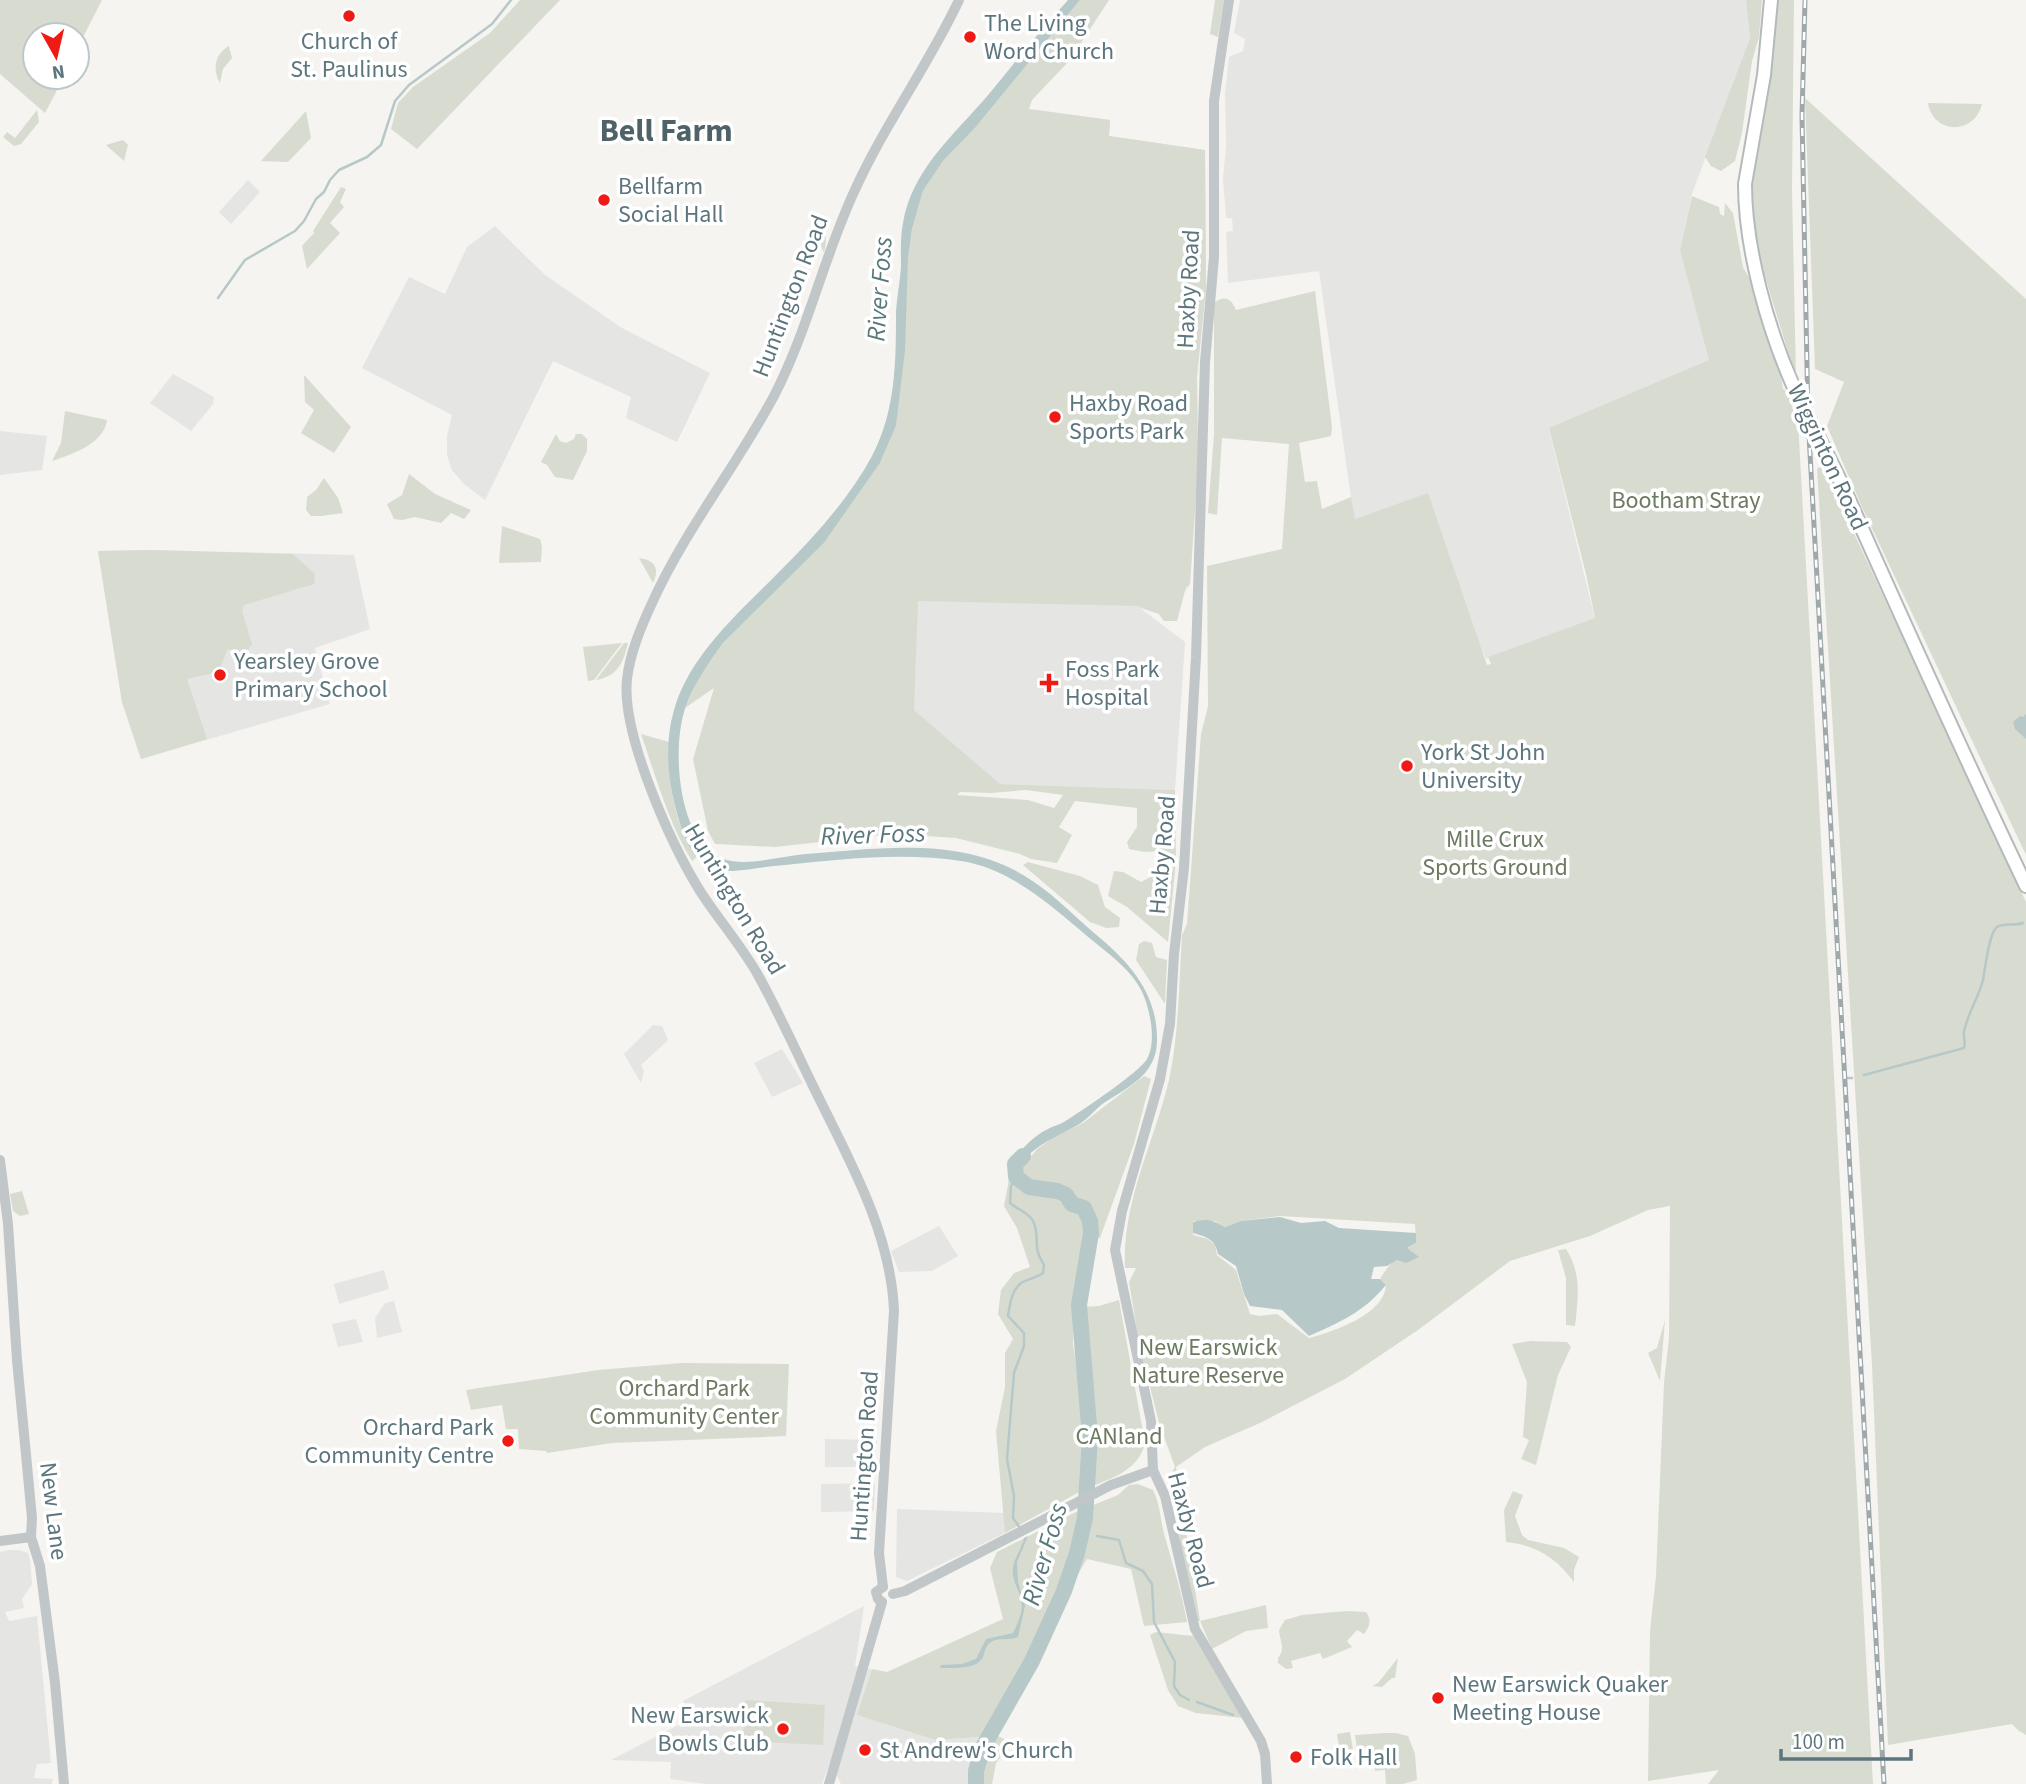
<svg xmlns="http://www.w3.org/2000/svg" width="2026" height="1784" font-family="'Source Sans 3',sans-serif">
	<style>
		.built { fill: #e5e5e3 }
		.green { fill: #d8dcd0; fill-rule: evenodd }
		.water { fill: #b7c8c9 }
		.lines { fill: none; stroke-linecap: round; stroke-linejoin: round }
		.stream { stroke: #b7c8c9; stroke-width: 2.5 }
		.river { stroke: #b7c8c9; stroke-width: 16 }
		.major-casing { stroke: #b4babc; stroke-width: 16 }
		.minor { stroke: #c1c7c8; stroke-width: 10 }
		.major { stroke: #fff; stroke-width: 12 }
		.rail-casing { stroke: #9fa9ac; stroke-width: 5 }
		.rail { stroke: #fff; stroke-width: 2.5; stroke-dasharray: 8; stroke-linecap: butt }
		.poi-dot { fill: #f01a14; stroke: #fff; stroke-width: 2.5 }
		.labels { text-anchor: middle; stroke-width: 7; stroke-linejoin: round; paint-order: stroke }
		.poi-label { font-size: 24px; fill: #5d767d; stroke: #fff; text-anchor: start }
		.street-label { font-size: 24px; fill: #5d767d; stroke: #fff }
		.park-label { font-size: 24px; fill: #6b7a60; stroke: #fff }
		.water-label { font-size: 26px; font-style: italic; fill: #58787a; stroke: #fff }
		.district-label { font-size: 32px; font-weight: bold; fill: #4f6268; stroke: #fff }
	</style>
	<rect width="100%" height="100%" fill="#f5f4f0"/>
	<g class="built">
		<polygon points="1240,0 1746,0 1750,38 1692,194 1680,250 1710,360 1549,429 1595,619 1485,659 1484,653 1354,519 1319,271 1228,283 1226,232 1233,231 1232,218 1226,218 1223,179 1226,146 1225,94 1229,57 1243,51 1245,39 1234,33"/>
		<polygon points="1029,109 1110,120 1109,136 1205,150 1206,288 1197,376 1198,445 1190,584 1164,621 1159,614 1140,608 1185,642 1175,790 913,781 841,554 843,551 831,550 868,500"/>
		<polygon points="248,180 260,192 231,224 219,212"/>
		<polygon points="495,226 545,275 622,328 710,373 677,442 626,418 631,397 553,361 485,500 464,484 452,470 447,455 447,436 452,415 362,368 409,277 445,294 467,247"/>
		<polygon points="173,374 214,397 213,404 191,431 150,403"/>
		<polygon points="0,431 47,436 42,470 0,475"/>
		<polygon points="151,550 354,555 370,629 315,648 330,704 141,759 122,702 98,551"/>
		<polygon points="653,1025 662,1026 668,1040 641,1065 644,1071 641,1083 624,1054"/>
		<polygon points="782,1049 803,1083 772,1097 754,1063"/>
		<polygon points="939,1226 958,1256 932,1271 899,1272 891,1251"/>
		<polygon points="384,1270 389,1289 339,1304 334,1284"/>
		<polygon points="394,1301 402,1332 377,1338 375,1318 385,1303"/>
		<polygon points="356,1319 363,1342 338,1347 332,1324"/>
		<polygon points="825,1439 877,1440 875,1457 862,1467 825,1467"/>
		<polygon points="875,1483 874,1511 821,1512 821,1484"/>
		<polygon points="897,1509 1004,1513 1005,1533 907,1581 896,1577"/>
		<polygon points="9,1550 19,1550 28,1553 30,1560 32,1584 22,1599 24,1608 5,1612 9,1621 37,1616 51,1763 37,1764 34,1778 53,1779 52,1784 0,1784 0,1552"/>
		<polygon points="864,1606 855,1666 872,1669 858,1715 935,1740 998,1736 983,1784 841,1784 830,1762 822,1784 707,1784 670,1779 671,1762 611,1760 692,1718 683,1701"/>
	</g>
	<g class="green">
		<polygon points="0,0 102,0 77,49 77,35 35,35 35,77 64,77 45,113 0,74"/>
		<polygon points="520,0 560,0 417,149 391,129 398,103 413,87 490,33"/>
		<path d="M1080,0h29l-39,60 -38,40 -3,9 81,11 -1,16 96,14 1,138 -9,88 1,92 -8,116 -4,3 -9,34h-13l-5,-7 -22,-8 -219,-5 -4,109 86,74 175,6 1,70 -8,82 -41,-35 -19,-11 6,-25 9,1 18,10 23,-12v-19l-19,1 -16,-3 -2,-7 10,-15v-19l-62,-7 -16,26 13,8 -15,28 -26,-4 -11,-5 -64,-16 -63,-4 -118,13 -60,-3 -7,-13 -15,-72 21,-71 -29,20 12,-27 26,-38 101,-100 56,-80 16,-37 12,-167 4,-30 11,-38 20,-30 32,-33zM1026,790l37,5 -9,13 -26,-8 -71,-5 3,-3 31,1z"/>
		<polygon points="1215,0 1224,0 1218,37 1210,34"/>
		<polygon points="1746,0 1762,0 1759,37 1752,61 1742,133 1735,161 1721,171 1711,166 1705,157 1750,38"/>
		<polygon points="1775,0 1794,0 1792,190 1796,378 1759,257 1753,230 1751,206 1752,175"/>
		<path d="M229,46l3,12 -9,11 -3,14c-8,-14 -5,-29 9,-37z"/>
		<polygon points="1805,98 2026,299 2026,855 1861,505 1827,426 1844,382 1815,369"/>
		<path d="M1928,103l54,1c-7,31 -49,31 -54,-1z"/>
		<polygon points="37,110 39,122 21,144 14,146 3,137 7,132 15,138"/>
		<polygon points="306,111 311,138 288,162 261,161"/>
		<polygon points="123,140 128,145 124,161 106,145"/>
		<polygon points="341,187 346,189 340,202 344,207 330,223 340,233 307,269 302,246 314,233 313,231"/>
		<path d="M1692,196l27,11 1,7 4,2 1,-13 8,10 10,54 10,18 25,75 5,29 5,3 10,28 75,1364h-165l11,-14 -71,11 2,-150 6,-55 8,-193 5,-46 1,-131 -22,4 -58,26 -80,25 -92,69 -73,49 -85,44 -55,24 -29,20 24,154 66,-16 2,23 -22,3 -34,18 -12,-28h-4l-15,-74 -10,-73 4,-7 -16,-44 -20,-81 -10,-60 7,-14h-11c-3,-67 29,-125 44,-188 10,-47 10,-97 13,-145l5,-11 14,-190 7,-28 -1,-140 75,-17 7,-105 -67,-6 -5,77 -9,-2 6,-79v-131c11,-8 17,-5 22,7l79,-19 17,136 -1,9 -32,7 6,39 12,-1 5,28 29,-12 4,22 73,-26 59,172 4,-1 -3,-7 107,-39 -9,-44 -37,-146 160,-68 -29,-110zM1280,1216l135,8 1,19c-15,8 -28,22 -36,36l6,6c-1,29 -53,47 -77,53l-32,-24 -18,2 -9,-2 -14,-44 -19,-15 -2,-10 -7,-6 -15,-4v-14h22l10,6 16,-6z"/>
		<path d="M809,217c17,9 19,18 15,36z"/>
		<polygon points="304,375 351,427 334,453 301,433 314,410 305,402"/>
		<path d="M65,411l42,9c-3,24 -35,34 -55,41l9,-18z"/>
		<polygon points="556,434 560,441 566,443 574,439 576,434 582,434 587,439 587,451 573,480 555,477 547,465 541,462"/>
		<polygon points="1822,465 1831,489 1837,497 2026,902 2026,1735 2019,1731 2012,1724 1888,1745 1872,1365 1817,469"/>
		<polygon points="409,474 435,494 471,510 464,519 451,513 441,523 415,517 402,520 394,519 387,504 402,495"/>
		<polygon points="324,478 338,498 343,513 321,516 311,516 306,510 307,497 316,490"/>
		<polygon points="502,526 540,539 542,547 541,562 499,563"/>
		<polygon points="151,550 293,554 315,574 314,584 244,605 242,611 252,644 244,656 228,649 218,672 187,679 207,739 141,759 122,702 98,551"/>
		<path d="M639,558c16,2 21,11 14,25z"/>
		<polygon points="622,643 594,680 588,681 583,647"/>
		<path d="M624,643h4c-5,20 -10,33 -32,37z"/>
		<path d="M641,734l28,8c-2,38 5,84 29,114l-6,5c-24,-39 -36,-84 -51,-127z"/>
		<polygon points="1028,862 1080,876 1098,885 1105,907 1120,918 1119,927 1106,928 1090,922 1023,865"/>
		<polygon points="1144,941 1152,943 1156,957 1167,960 1165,1004 1136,960 1139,944"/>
		<path d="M1144,1076l7,3 -17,65 -34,94h-5c-4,-53 -45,-43 -77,-65l19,-24 19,-13 27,-13z"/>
		<polygon points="1010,1174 1072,1208 1082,1210 1088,1231 1074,1307 1073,1344 1085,1420 1081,1491 1005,1533 996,1431 1005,1387 1005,1353 1013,1339 998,1314 1001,1290 1014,1273 1030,1267 1017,1228 1004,1206"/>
		<polygon points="22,1191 29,1214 20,1216 13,1211 10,1194"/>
		<path d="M1566,1249c16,24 12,50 9,77l-9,-1v-47l-8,-28z"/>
		<path d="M1119,1300l26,143c-6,28 -35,36 -60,46l8,-13 1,-34 -13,-135 18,-1z"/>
		<polygon points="1665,1320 1660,1381 1648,1353 1657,1348"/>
		<polygon points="1531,1341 1567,1342 1571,1347 1558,1375 1536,1465 1521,1459 1529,1440 1523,1437 1527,1382 1512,1344"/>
		<polygon points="682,1363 789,1364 786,1436 612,1443 547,1453 546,1451 519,1449 518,1429 506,1429 502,1405 471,1410 466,1390 598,1370"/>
		<path d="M1138,1484l15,6c8,17 7,30 12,47 8,29 17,56 22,85l-43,4 -13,-57 -44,-10 -22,37 -67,140 14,7 -16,20 -4,21h-12v-13l17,-35 -62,4 -78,-25 15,-46 15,3 116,-53 -13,-51 7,-16 79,-40 42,-17 11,-10z"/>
		<path d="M1513,1491l10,4 -8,21 7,19 6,5 36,8 15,9 -5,13v12c-18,-24 -37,-37 -68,-40l-2,-32z"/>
		<path d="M1346,1611l20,1c6,8 4,14 -2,22l-7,-4 -10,11 5,6 -29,12 -3,-6 -29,8 2,7 -7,1 -8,-6v-5c8,-10 2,-16 1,-28l6,-10 17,-5z"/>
		<polygon points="1156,1632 1193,1636 1243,1718 1196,1713 1178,1706 1168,1690 1150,1635"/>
		<polygon points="1398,1658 1395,1678 1392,1678 1382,1687 1372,1686 1378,1683"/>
		<polygon points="745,1700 825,1705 823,1745 743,1741"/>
		<polygon points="1350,1732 1353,1750 1339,1748 1337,1734"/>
		<polygon points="1384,1733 1396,1733 1408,1736 1415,1754 1417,1780 1403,1784 1386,1784 1385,1770 1375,1771 1375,1767 1372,1767 1371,1755 1358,1756 1355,1735"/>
	</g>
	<g class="water">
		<path d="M1068,0h12l-105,128 -32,33 -20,30 -11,38 -4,30 -3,91 -9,76 -16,37 -56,80 -101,100c-14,20 -29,40 -37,63 -15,39 -9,137 37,153 25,8 57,-3 83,-5 72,-5 152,-18 217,21 26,15 48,38 70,57 36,30 65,60 64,110 -1,34 -31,46 -56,63 -7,6 -13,13 -20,18 -22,14 -57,24 -64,52l-7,-1c4,-19 20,-36 38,-45 5,-3 11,-4 16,-7 15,-9 77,-51 83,-63 9,-16 4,-43 -2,-60 -8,-26 -39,-47 -58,-63 -36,-31 -78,-68 -126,-75 -57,-9 -119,-2 -176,4 -17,1 -34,5 -52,6 -11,0 -24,-3 -33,-10 -14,-14 -20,-37 -25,-55 -8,-31 -10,-65 -1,-96 16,-56 66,-98 105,-138 34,-34 70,-73 93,-116 24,-45 24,-96 24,-145 1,-15 4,-29 5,-44 0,-14 -1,-29 2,-44 9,-54 52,-89 86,-129 26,-32 51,-63 79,-94z"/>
		<polygon points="2026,714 2026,739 2015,729 2013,722 2020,716 2023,717"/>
		<path d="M1280,1217l21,6 24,-2 14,7 77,5v10l-9,5 12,9 -13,6 -9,-3 -10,6 -13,1 -3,12h9l6,6c-22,27 -46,37 -77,51l-27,-26 -32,-4 -6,-12 -8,-28 -18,-12c-3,-15 -11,-17 -25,-21v-11c13,-4 20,-2 32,5l16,-6z"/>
		<path d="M1028,1536l-11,26 1,20 7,24 -7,31c-8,4 -20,0 -27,5 -6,4 -6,10 -8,15 -6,13 -31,11 -43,11l1,-3 21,-1 14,-5 10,-20 27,-6c4,-9 11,-21 8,-32 -1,-9 -7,-17 -8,-26 -2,-15 9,-25 11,-37z"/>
	</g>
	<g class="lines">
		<g class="stream">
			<polyline points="218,298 245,260 295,231 304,221 316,199 324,192 330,180 339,170 367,157 381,145 395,101 409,85 492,24 511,0"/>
			<path d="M1864,1075l100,-27c2,-7 -1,-10 0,-16 3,-18 15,-35 19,-52 2,-10 6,-48 14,-53 6,-4 18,-1 26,-4"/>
			<polyline points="1847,1078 1852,1078"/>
			<path d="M1016,1177l-5,9 -1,17c8,7 18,9 23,18 8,15 -2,25 11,44l-1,8c-7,5 -15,6 -22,10 -10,8 -11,22 -13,33l16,17v13l-10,27 -7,86 7,37 -1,22 7,10"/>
			<polyline points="1097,1536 1119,1540 1126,1563 1143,1571 1152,1584 1154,1622 1175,1662 1174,1686 1180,1695 1189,1700"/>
			<polyline points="1197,1702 1233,1715"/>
		</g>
		<polyline class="river" points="976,1784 976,1771 983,1747 1032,1661 1064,1591 1077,1553 1085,1518 1090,1437 1079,1305 1091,1233 1090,1221 1084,1208 1072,1204 1066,1195 1057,1191 1029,1187 1016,1177 1015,1164 1023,1156"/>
		<defs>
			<path id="major" d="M1771,0l-7,75 -19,109c0,65 23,146 50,206 18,38 39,75 56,114 57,128 115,256 175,382"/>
		</defs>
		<use href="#major" class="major-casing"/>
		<g class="minor">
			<polyline points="1229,0 1214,101 1214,257 1205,362 1196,657 1184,868 1174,954 1170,1024 1160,1079 1122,1211 1115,1250 1151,1421 1153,1470 1165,1496 1195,1629 1261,1741 1265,1754 1267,1784"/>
			<polyline points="0,1160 8,1224 17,1360 32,1518 31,1537 40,1566 55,1683 64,1784"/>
			<polyline points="0,1541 31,1537"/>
			<path d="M883,1587l-4,-34 15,-242c-3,-80 -47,-155 -81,-225 -18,-37 -35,-75 -55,-111 -17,-30 -40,-56 -58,-84 -29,-47 -79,-157 -73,-212 3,-26 14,-52 25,-76 33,-73 84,-136 122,-207 34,-66 49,-137 80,-204 30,-67 74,-126 105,-192"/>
			<polyline points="893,1594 905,1591 1111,1485 1153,1470"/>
			<polyline points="882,1602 878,1599 876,1592 883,1587"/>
			<polyline points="829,1784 882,1602"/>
		</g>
		<use href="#major" class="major"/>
		<defs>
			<polyline id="rail" points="1805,0 1802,116 1808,417 1884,1784"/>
		</defs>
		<use href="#rail" class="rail-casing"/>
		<use href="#rail" class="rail"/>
	</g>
	<g class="poi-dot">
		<circle cx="349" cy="16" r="7"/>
		<circle cx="970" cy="37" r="7"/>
		<circle cx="604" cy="200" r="7"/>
		<circle cx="1055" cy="417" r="7"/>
		<circle cx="220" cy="675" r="7"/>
		<path d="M1045.5 672.5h7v7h7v7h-7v7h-7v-7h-7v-7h7z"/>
		<circle cx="1407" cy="766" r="7"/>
		<circle cx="508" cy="1441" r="7"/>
		<circle cx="1438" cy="1698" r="7"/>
		<circle cx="783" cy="1729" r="7"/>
		<circle cx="865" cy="1750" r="7"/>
		<circle cx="1296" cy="1757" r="7"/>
	</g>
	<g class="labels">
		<g class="poi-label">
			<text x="984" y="31">The Living<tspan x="984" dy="28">Word Church</tspan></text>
			<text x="349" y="49" text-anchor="middle">Church of<tspan x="349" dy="28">St. Paulinus</tspan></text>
			<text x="618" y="194">Bellfarm<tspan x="618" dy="28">Social Hall</tspan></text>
			<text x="1069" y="411">Haxby Road<tspan x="1069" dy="28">Sports Park</tspan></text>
			<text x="234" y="669">Yearsley Grove<tspan x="234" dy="28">Primary School</tspan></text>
			<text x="1065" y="677">Foss Park<tspan x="1065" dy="28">Hospital</tspan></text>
			<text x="1421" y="760">York St John<tspan x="1421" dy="28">University</tspan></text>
			<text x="494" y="1435" text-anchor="end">Orchard Park<tspan x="494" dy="28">Community Centre</tspan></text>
			<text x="1452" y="1692">New Earswick Quaker<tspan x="1452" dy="28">Meeting House</tspan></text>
			<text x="769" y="1723" text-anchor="end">New Earswick<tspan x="769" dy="28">Bowls Club</tspan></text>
			<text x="879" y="1758">St Andrew's Church</text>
			<text x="1310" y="1765">Folk Hall</text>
		</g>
		<g class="street-label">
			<text transform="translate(1188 289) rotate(-87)" y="8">Haxby Road</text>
			<text transform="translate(790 296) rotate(-69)" y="8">Huntington Road</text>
			<text transform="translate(1828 457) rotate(65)" y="8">Wigginton Road</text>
			<text transform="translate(1162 855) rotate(-85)" y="8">Haxby Road</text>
			<text transform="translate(735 899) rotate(59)" y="8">Huntington Road</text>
			<text transform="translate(864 1456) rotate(-86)" y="8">Huntington Road</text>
			<text transform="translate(54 1511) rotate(83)" y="8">New Lane</text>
			<text transform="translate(1191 1530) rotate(75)" y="8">Haxby Road</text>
		</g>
		<g class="park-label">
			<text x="1686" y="508">Bootham Stray</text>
			<text x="1495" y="847">Mille Crux<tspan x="1495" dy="28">Sports Ground</tspan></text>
			<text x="1208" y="1355">New Earswick<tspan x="1208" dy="28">Nature Reserve</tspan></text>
			<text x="684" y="1396">Orchard Park<tspan x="684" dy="28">Community Center</tspan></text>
			<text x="1119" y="1444">CANland</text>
		</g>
		<g class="water-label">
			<text transform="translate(879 289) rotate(-86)" y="9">River Foss</text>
			<text transform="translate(873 834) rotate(-2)" y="9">River Foss</text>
			<text transform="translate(1044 1554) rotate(-74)" y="9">River Foss</text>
		</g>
		<g class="district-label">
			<text x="666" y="141">Bell Farm</text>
		</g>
	</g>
	<g transform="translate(56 56) rotate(172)"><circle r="33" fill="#ffffff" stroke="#bec8cb" stroke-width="2"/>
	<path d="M0-5L12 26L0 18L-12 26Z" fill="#f01a14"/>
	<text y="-10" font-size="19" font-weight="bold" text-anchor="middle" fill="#5d767d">N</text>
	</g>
	<path d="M1781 1749v10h130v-10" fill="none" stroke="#5d767d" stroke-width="3.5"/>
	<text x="1792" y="1749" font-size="21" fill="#5d767d" stroke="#ffffff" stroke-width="5" paint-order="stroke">100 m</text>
</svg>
